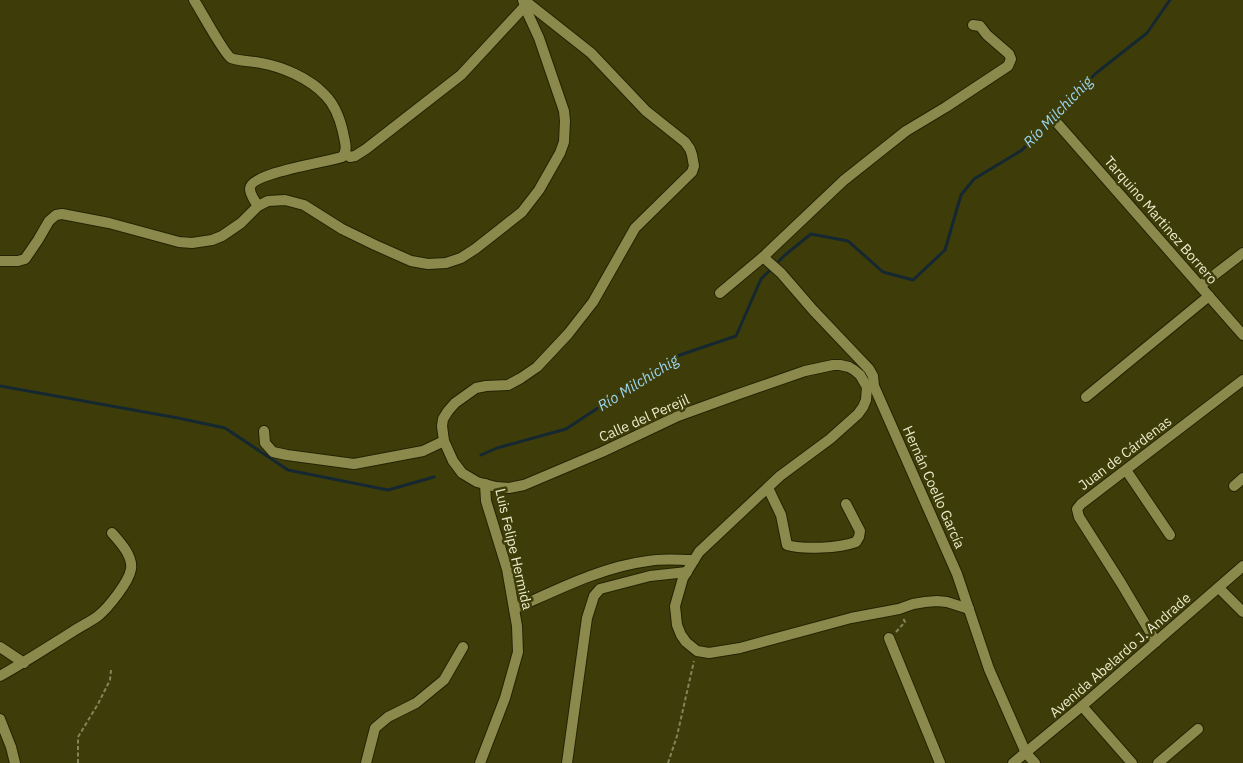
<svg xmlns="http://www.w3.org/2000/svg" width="1243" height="763" font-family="'IBM Plex Sans',sans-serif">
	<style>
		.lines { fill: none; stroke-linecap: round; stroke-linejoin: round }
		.stream { stroke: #152831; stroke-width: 3 }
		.minor-casing { stroke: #242302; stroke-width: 12 }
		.path { stroke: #848459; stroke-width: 2; stroke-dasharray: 4 2.5; stroke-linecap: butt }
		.minor { stroke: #8b8a4c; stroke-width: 10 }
		.labels { text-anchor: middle; stroke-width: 5; stroke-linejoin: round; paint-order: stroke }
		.street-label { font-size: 14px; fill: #ebeccc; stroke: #3e3d0a }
		.water-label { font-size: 15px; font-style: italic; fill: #9ad6f2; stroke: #3e3d0a }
	</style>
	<rect width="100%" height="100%" fill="#3e3d0a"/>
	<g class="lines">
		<g class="stream">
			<polyline points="0,386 178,418 225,428 288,470 388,490 434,477"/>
			<polyline points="481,455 497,448 566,429 677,356 736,336 761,279 785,255 811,234 848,241 883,272 913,280 945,250 961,195 974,179 1022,150 1055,117 1095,74 1147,33 1170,0"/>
		</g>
		<defs>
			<g id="minor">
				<path d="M194,0c6,9 30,54 37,58 6,3 22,3 30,5 22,4 48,15 64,32 10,10 15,24 18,37 1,8 6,18 -1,25 -14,5 -93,16 -92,32 0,6 5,12 8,17"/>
				<polyline points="524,0 591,53 646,111 685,142 690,149 692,155 694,166 692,172 635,228 593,302 568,334 537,367 521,378 508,385 486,386 476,388 455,403 448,411 443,419 442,426 444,441 453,461 462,473 477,482 496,487 509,488 524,485 602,452 678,416 736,395 805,371 833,365 840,365 849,367 854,370 860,375 867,387 866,400 863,407 858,414 830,439 780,476 699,552 683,578 675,606 677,625 681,635 686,642 697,651 709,653 740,648 851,618 899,609 913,604 925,602 937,601 947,602 969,609"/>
				<polyline points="1058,124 1243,335"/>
				<polyline points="345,154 350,157 355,156 366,149 461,75 525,6"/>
				<polyline points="763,257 781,273 813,310 869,369 873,376 874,386 957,574 989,669 1026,753 1035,763"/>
				<polyline points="0,261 18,261 25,259 38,240 49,221 56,215 62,214 109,223 179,242 192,243 212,240 222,236 241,223 258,206 268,201 285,200 304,205 342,229 375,245 411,261 428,264 446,263 461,258 475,249 498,231 522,212 539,190 560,153 564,142 565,121 564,111 539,38 528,14 523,0"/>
				<polyline points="1200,286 1243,253"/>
				<polyline points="720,293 763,257 843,181 906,131 946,107 1008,66 1011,59 1009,54 987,35 980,26 973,25"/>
				<polyline points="1086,397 1209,296"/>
				<polyline points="264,431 265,443 273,452 287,455 354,464 423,451 444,441"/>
				<polyline points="1126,470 1170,535"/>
				<polyline points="1234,486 1243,478"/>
				<path d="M768,488l13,27 6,30c17,5 52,3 69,-3l3,-5 1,-6 -14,-27"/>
				<polyline points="1219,588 1243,612"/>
				<path d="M514,609c43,-19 87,-42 134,-48 15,-3 31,-1 46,-1"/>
				<polyline points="889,638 940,763"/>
				<polyline points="1156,642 1121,583 1079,517 1077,509 1081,504 1243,380"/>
				<polyline points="0,647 24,663"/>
				<path d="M0,676c25,-14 48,-29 72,-44 9,-6 18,-10 26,-16 10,-8 31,-34 33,-47 2,-13 -11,-27 -19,-36"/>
				<polyline points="1082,706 1132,763"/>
				<polyline points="0,719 11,747 15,763"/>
				<polyline points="366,763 375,728 388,717 416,703 444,680 463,647"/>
				<polyline points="480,763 505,698 518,652 517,626 507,569 486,501 485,484"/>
				<polyline points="567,763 587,618 594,596 600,589 650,576 687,572"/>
				<polyline points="1013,763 1082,706 1243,566"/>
				<polyline points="1158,763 1198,729"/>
			</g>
		</defs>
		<use href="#minor" class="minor-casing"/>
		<g class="path">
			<polyline points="896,632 905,622 903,618"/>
			<polyline points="78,763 78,737 98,704 110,680 111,670"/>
			<polyline points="668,763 677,736 694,661"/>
		</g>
		<use href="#minor" class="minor"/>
	</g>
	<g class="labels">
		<g class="street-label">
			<text transform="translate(1161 220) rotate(49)" y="5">Tarquino Martinez Borrero</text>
			<text transform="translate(644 418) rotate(-24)" y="5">Calle del Perejil</text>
			<text transform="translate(1125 453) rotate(-37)" y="5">Juan de Cárdenas</text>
			<text transform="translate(934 487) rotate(66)" y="5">Hernán Coello García</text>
			<text transform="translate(514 549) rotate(77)" y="5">Luis Felipe Hermida</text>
			<text transform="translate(1120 655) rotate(-41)" y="5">Avenida Abelardo J. Andrade</text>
		</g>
		<g class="water-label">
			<text transform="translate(1058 112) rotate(-46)" y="5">Río Milchichig</text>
			<text transform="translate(638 383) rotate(-32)" y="5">Río Milchichig</text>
		</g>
	</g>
</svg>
